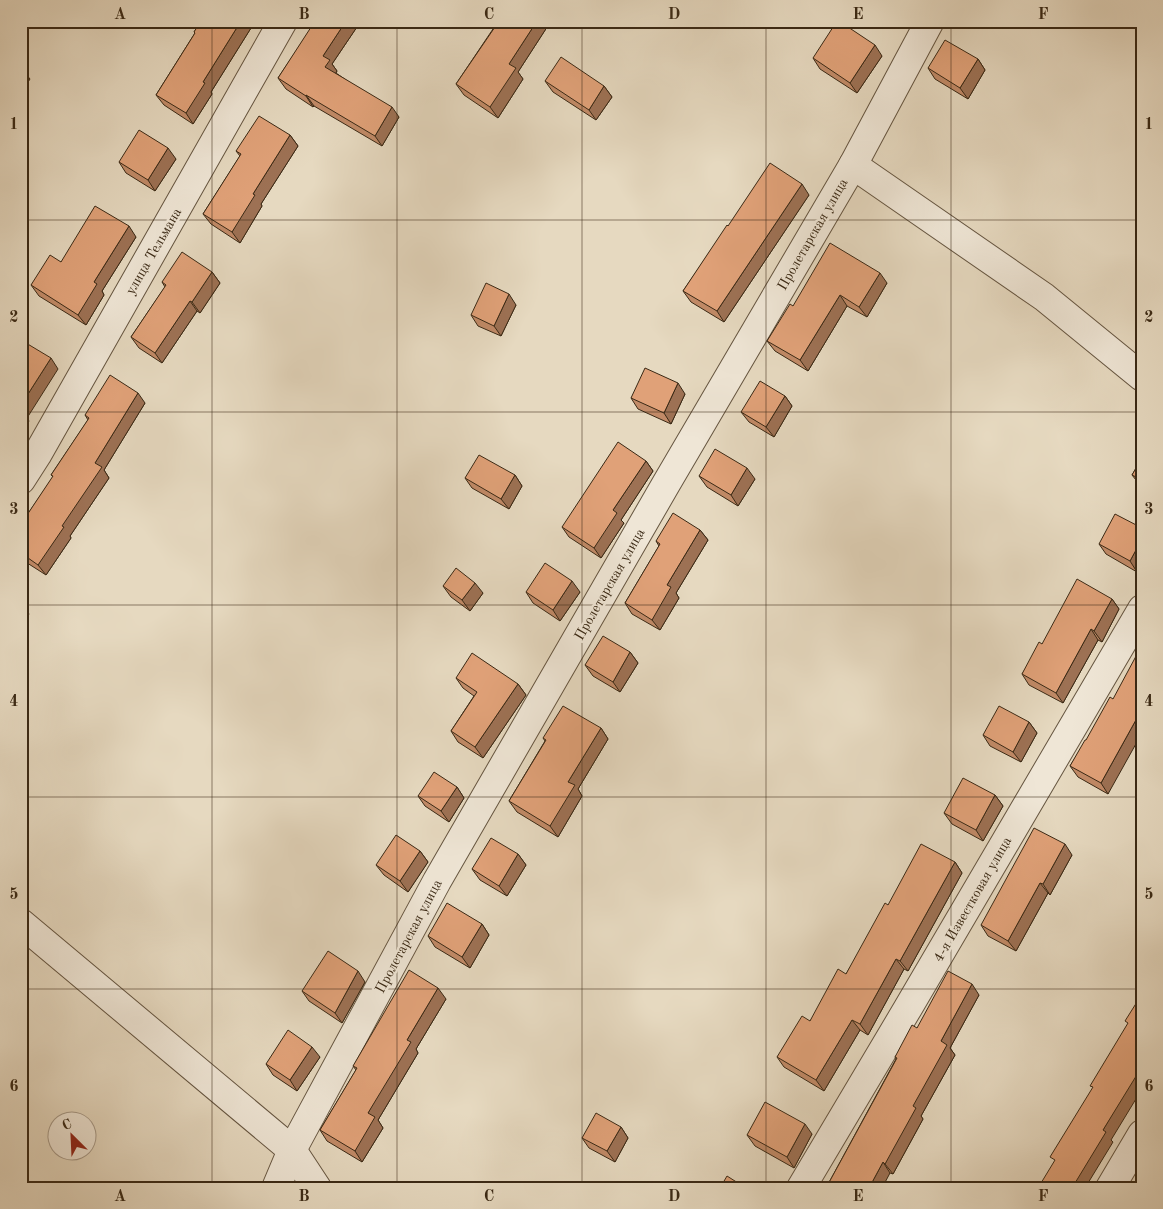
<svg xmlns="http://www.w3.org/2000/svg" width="1163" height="1209" font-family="'Old Standard TT',serif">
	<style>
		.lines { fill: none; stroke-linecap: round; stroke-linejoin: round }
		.street-casing { stroke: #655540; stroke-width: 30 }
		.street { stroke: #efe6d6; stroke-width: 28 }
		.wall { fill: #c18a67; stroke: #3a2915 }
		.shaded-wall { fill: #9d7154; stroke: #3a2915 }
		.building { fill: #e0a178; stroke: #3a2915 }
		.grid { fill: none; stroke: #3a2915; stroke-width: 1; stroke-opacity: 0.55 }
		.labels { text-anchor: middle; stroke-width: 5; stroke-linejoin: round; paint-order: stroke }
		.street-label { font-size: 14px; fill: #3a2915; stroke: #efe6d6 }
		.neatline { fill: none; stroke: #3a2915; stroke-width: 2 }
		.grid-label { font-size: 16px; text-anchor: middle; font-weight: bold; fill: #3a2915 }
	</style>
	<rect width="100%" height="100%" fill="#e6d9c0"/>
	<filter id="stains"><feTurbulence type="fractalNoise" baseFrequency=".004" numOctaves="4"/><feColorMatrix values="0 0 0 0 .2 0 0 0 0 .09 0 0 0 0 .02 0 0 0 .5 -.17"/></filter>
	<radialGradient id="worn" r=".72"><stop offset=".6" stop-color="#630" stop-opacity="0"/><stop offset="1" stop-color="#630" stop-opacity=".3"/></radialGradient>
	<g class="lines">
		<defs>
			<g id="street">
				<polyline points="853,165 1044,297 1142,377"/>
				<polyline points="21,480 37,455 283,21"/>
				<polyline points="21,923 292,1150 317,1188"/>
				<polyline points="276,1188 292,1150 437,881 666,484 853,165 930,21"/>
				<polyline points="801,1188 908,1008 1142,609"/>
				<polyline points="1110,1188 1142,1134"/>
			</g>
		</defs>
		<use href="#street" class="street-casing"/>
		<use href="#street" class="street"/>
	</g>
	<g class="wall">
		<polygon points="201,21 253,21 250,26 251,28 211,92 212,94 193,124 164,105 156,95 195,33 194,32"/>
		<polygon points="314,21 361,21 332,64 337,71 336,73 399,117 382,146 314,106 313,107 286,89 278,78 315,23"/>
		<polygon points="492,21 551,21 518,72 523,79 498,118 464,95 456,84 495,26"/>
		<polygon points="882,56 857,93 820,69 813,58"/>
		<polygon points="978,59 985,70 968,99 935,79 928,68"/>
		<polygon points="545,81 604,86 612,97 596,120 553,92"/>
		<polygon points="290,135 298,146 261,204 262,206 240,243 211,224 203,214 240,156 236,151"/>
		<polygon points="176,159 155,191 126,173 119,162"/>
		<polygon points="809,195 724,322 691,302 683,291 728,226"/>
		<polygon points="136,237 102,291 104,295 86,325 39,296 31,285 61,262"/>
		<polygon points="212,272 220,283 200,313 197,311 162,363 139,348 131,337 165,287 162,282"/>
		<polygon points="887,283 867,317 847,306 808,371 775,351 767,341 793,306"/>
		<polygon points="516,305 501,336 478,326 471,315"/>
		<polygon points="685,394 671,424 638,409 631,398"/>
		<polygon points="785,396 792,406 774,437 749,422 741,412"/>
		<polygon points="145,403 104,470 109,478 70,536 71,538 46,575 21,559 21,524 53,477 51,475 88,420 85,415"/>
		<polygon points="1142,458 1142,486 1140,485 1132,475"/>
		<polygon points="646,461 653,471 621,520 624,523 601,558 569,537 562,527"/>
		<polygon points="515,475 522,486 509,509 472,488 465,478"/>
		<polygon points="699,476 755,479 738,506 707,487"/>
		<polygon points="1142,528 1142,563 1137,572 1106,554 1099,544"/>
		<polygon points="700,530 708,540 676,593 679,598 660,630 632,614 625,603 659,546 656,541"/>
		<polygon points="443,586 483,593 470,611 451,597"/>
		<polygon points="526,592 580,592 560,621 533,603"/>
		<polygon points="1112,599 1119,609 1102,642 1098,640 1063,703 1029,685 1022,674 1042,644"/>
		<polygon points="630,652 638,663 620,692 593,676 585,665"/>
		<polygon points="456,678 518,684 526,695 483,758 458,742 451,731 474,696 463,688"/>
		<polygon points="1113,699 1108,794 1078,777 1070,766"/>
		<polygon points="1029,722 1037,733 1021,762 990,746 983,735"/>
		<polygon points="601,728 608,739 578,789 582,796 558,837 517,812 509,801 545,741 543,738"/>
		<polygon points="457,787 464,798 449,822 425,806 418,796"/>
		<polygon points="995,795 1003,806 983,841 952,824 944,813"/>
		<polygon points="420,851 428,862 408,892 384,875 376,865"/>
		<polygon points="518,854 526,865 507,896 480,880 472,869"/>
		<polygon points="1072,855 1050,895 1048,893 1016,951 988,936 981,925"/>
		<polygon points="955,862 962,873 908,971 904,969 868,1035 860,1030 824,1091 784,1067 777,1057 810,1021 846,974 888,905"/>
		<polygon points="482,924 489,935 470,968 435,947 428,936"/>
		<polygon points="365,982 342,1023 309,1001 302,991"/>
		<polygon points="979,995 950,1048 955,1055 921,1116 923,1119 893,1174 890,1173 826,1188 896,1059 895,1057 917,1028"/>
		<polygon points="446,999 416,1049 418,1053 378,1120 383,1128 362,1162 327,1141 320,1130 356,1070 353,1066"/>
		<polygon points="320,1057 297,1091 273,1075 266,1064"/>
		<polygon points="621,1127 628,1138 615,1162 589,1148 582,1138"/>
		<polygon points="812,1134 794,1168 755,1146 747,1135"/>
	</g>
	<g class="shaded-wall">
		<polygon points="241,21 253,21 250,26 251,28 211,92 212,94 193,124 186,113 203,82"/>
		<polygon points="346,21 361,21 332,64 337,71 333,77 325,67 323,56"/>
		<polygon points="537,21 551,21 518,72 523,79 498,118 490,107 509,64"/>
		<polygon points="875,45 882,56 857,93 850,83"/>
		<polygon points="978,59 985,70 968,99 960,88"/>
		<polygon points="22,69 30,79 21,93 21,70"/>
		<polygon points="604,86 612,97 596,120 589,110"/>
		<polygon points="306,95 314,106 313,107 306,96"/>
		<polygon points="392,107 399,117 382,146 375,136"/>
		<polygon points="290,135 298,146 261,204 262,206 240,243 232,232 253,194"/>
		<polygon points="168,148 176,159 155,191 148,180"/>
		<polygon points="802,184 809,195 724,322 717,311"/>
		<polygon points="129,226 136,237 102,291 104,295 86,325 78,315 94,282"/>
		<polygon points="212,272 220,283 200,313 192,302"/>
		<polygon points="880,273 887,283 867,317 859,307"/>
		<polygon points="509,294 516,305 501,336 494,326"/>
		<polygon points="840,295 847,306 808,371 800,360"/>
		<polygon points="190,301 197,311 162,363 155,353"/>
		<polygon points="51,358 58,369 27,418 29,421 21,434 21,405"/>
		<polygon points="678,383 685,394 671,424 664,413"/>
		<polygon points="138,393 145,403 104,470 109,478 70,536 71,538 46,575 38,565 95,463"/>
		<polygon points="785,396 792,406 774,437 766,427"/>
		<polygon points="646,461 653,471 621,520 624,523 601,558 594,548 613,510"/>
		<polygon points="747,468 755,479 738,506 731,495"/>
		<polygon points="515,475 522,486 509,509 501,499"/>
		<polygon points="700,530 708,540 676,593 679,598 660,630 652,620 667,585"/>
		<polygon points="1142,539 1142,563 1137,572 1130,561"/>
		<polygon points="572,581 580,592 560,621 553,610"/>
		<polygon points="475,583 483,593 470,611 462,600"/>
		<polygon points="1112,599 1119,609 1102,642 1094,631"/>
		<polygon points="21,604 22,604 29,614 21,626"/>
		<polygon points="1091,629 1098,640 1063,703 1056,693"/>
		<polygon points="630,652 638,663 620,692 613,682"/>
		<polygon points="518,684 526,695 483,758 475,747"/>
		<polygon points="1142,709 1142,733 1108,794 1101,783"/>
		<polygon points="1029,722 1037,733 1021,762 1013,752"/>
		<polygon points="601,728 608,739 578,789 582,796 558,837 550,826 568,782"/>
		<polygon points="457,787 464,798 449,822 441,811"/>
		<polygon points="995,795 1003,806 983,841 976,830"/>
		<polygon points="1065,844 1072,855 1050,895 1043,884"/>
		<polygon points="420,851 428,862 408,892 400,881"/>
		<polygon points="518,854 526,865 507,896 499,886"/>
		<polygon points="955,862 962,873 908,971 900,961"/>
		<polygon points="1040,883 1048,893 1016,951 1008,941"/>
		<polygon points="482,924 489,935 470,968 462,957"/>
		<polygon points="896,959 904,969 868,1035 860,1024"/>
		<polygon points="358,971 365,982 342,1023 335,1013"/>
		<polygon points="972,984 979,995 950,1048 955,1055 921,1116 923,1119 893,1174 885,1164 941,1041"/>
		<polygon points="438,988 446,999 416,1049 418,1053 378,1120 383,1128 362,1162 355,1151 368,1113 407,1040"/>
		<polygon points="852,1020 860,1030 824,1091 816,1080"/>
		<polygon points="312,1047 320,1057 297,1091 290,1080"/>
		<polygon points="1142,1063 1142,1089 1111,1140 1113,1142 1085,1188 1072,1188 1103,1130"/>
		<polygon points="805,1124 812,1134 794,1168 787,1157"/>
		<polygon points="621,1127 628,1138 615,1162 607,1151"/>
		<polygon points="883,1162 890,1173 882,1188 869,1188"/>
	</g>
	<g class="building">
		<polygon points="201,21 241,21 203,82 205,83 186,113 156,95 195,33 194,32"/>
		<polygon points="315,21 346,21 323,56 330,60 325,67 392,107 375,136 306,95 306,96 278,78"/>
		<polygon points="493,21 537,21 509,64 516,68 490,107 456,84 497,24"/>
		<polygon points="837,21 839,21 875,45 850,83 813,58"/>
		<polygon points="945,40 978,59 960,88 928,68"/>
		<polygon points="561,57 604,86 589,110 545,81"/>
		<polygon points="259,116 290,135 253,194 255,195 232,232 203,214 241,154 236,151"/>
		<polygon points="139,130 168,148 148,180 119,162"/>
		<polygon points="770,163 802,184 717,311 683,291 727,225 728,226"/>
		<polygon points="95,206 129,226 94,282 97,284 78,315 31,285 50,255 61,262"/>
		<polygon points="830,243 880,273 859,307 840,295 800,360 767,341 790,304 793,306"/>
		<polygon points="182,252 212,272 192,302 190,301 155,353 131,337 166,285 162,282"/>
		<polygon points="486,283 509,294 494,326 471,315"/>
		<polygon points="21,340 51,358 21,405"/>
		<polygon points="645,368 678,383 664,413 631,398"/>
		<polygon points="110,375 138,393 95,463 102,467 62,526 64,527 38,565 21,553 21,524 53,476 51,475 89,418 85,415"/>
		<polygon points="760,381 785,396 766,427 741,412"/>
		<polygon points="618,442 646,461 613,510 617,513 594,548 562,527"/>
		<polygon points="715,449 747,468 731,495 699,476"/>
		<polygon points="479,455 515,475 501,499 465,478"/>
		<polygon points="1142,458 1142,480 1132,475"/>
		<polygon points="673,513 700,530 667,585 671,587 652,620 625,603 660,544 656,541"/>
		<polygon points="1115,514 1142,528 1142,539 1130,561 1099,544"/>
		<polygon points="545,563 572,581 553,610 526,592"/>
		<polygon points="456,568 475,583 462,600 443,586"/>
		<polygon points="1077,579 1112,599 1094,631 1091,629 1056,693 1022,674 1039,642 1042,644"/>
		<polygon points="603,636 630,652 613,682 585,665"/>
		<polygon points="1142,645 1142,709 1101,783 1070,766 1085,740 1086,740 1110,697 1113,699"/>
		<polygon points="472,653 518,684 475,747 451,731 477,692 456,678"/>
		<polygon points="563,706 601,728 568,782 575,785 550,826 509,801 546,740 543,738"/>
		<polygon points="999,706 1029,722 1013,752 983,735"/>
		<polygon points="434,772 457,787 441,811 418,796"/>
		<polygon points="963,778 995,795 976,830 944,813"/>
		<polygon points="1034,828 1065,844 1043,884 1040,883 1008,941 981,925"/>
		<polygon points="396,835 420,851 400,881 376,865"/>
		<polygon points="491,838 518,854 499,886 472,869"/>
		<polygon points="921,844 955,862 900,961 896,959 860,1024 852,1020 816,1080 777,1057 802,1016 810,1021 838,969 846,974 885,903 888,905"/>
		<polygon points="447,903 482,924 462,957 428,936"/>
		<polygon points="328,951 358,971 335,1013 302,991"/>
		<polygon points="409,970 438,988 407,1040 411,1042 368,1113 375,1117 355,1151 320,1130 357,1068 353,1066"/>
		<polygon points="948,971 972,984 941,1041 947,1045 913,1106 916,1108 885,1164 883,1162 869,1188 826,1188 897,1058 895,1057 912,1025 917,1028"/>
		<polygon points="1142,994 1142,1063 1136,1072 1138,1073 1103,1130 1106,1132 1072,1188 1038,1188 1055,1160 1050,1157 1093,1087 1090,1086 1128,1023 1125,1021"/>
		<polygon points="288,1030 312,1047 290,1080 266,1064"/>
		<polygon points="765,1102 805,1124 787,1157 747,1135"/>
		<polygon points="596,1113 621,1127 607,1151 582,1138"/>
		<polygon points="727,1176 746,1188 720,1188"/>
	</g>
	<path class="grid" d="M212,21v1167M397,21v1167M582,21v1167M766,21v1167M951,21v1167M21,220h1121M21,412h1121M21,605h1121M21,797h1121M21,989h1121"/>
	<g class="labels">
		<g class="street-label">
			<text transform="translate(812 234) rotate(-60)" y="5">Пролетарская улица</text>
			<text transform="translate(153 251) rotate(-60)" y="5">улица Тельмана</text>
			<text transform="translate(609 584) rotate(-60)" y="5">Пролетарская улица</text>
			<text transform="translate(972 899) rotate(-60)" y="5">4-я Известковая улица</text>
			<text transform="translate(408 936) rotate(-62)" y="5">Пролетарская улица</text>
		</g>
	</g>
	<rect width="1163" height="1209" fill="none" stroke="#e6d9c0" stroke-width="55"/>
	<g transform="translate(72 1136) rotate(336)"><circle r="24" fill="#efe6d6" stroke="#a79a89"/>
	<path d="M0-4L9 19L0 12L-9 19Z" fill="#8f2418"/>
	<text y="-8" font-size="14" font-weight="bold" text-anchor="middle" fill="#3a2915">С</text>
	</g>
	<rect x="28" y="28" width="1108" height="1154" class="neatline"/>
	<g class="grid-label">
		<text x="120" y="19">A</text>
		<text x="304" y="19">B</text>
		<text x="489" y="19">C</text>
		<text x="674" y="19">D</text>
		<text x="858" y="19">E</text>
		<text x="1043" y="19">F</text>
		<text x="14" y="129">1</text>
		<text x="1149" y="129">1</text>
		<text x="14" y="322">2</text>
		<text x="1149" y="322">2</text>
		<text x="14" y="514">3</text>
		<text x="1149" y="514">3</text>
		<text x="14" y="706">4</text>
		<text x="1149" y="706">4</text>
		<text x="14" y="899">5</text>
		<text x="1149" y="899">5</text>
		<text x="14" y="1091">6</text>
		<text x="1149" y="1091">6</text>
		<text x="120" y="1201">A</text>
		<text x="304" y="1201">B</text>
		<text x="489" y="1201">C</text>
		<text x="674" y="1201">D</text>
		<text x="858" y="1201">E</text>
		<text x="1043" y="1201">F</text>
	</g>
	<rect width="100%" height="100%" filter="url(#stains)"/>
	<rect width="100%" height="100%" fill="url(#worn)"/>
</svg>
